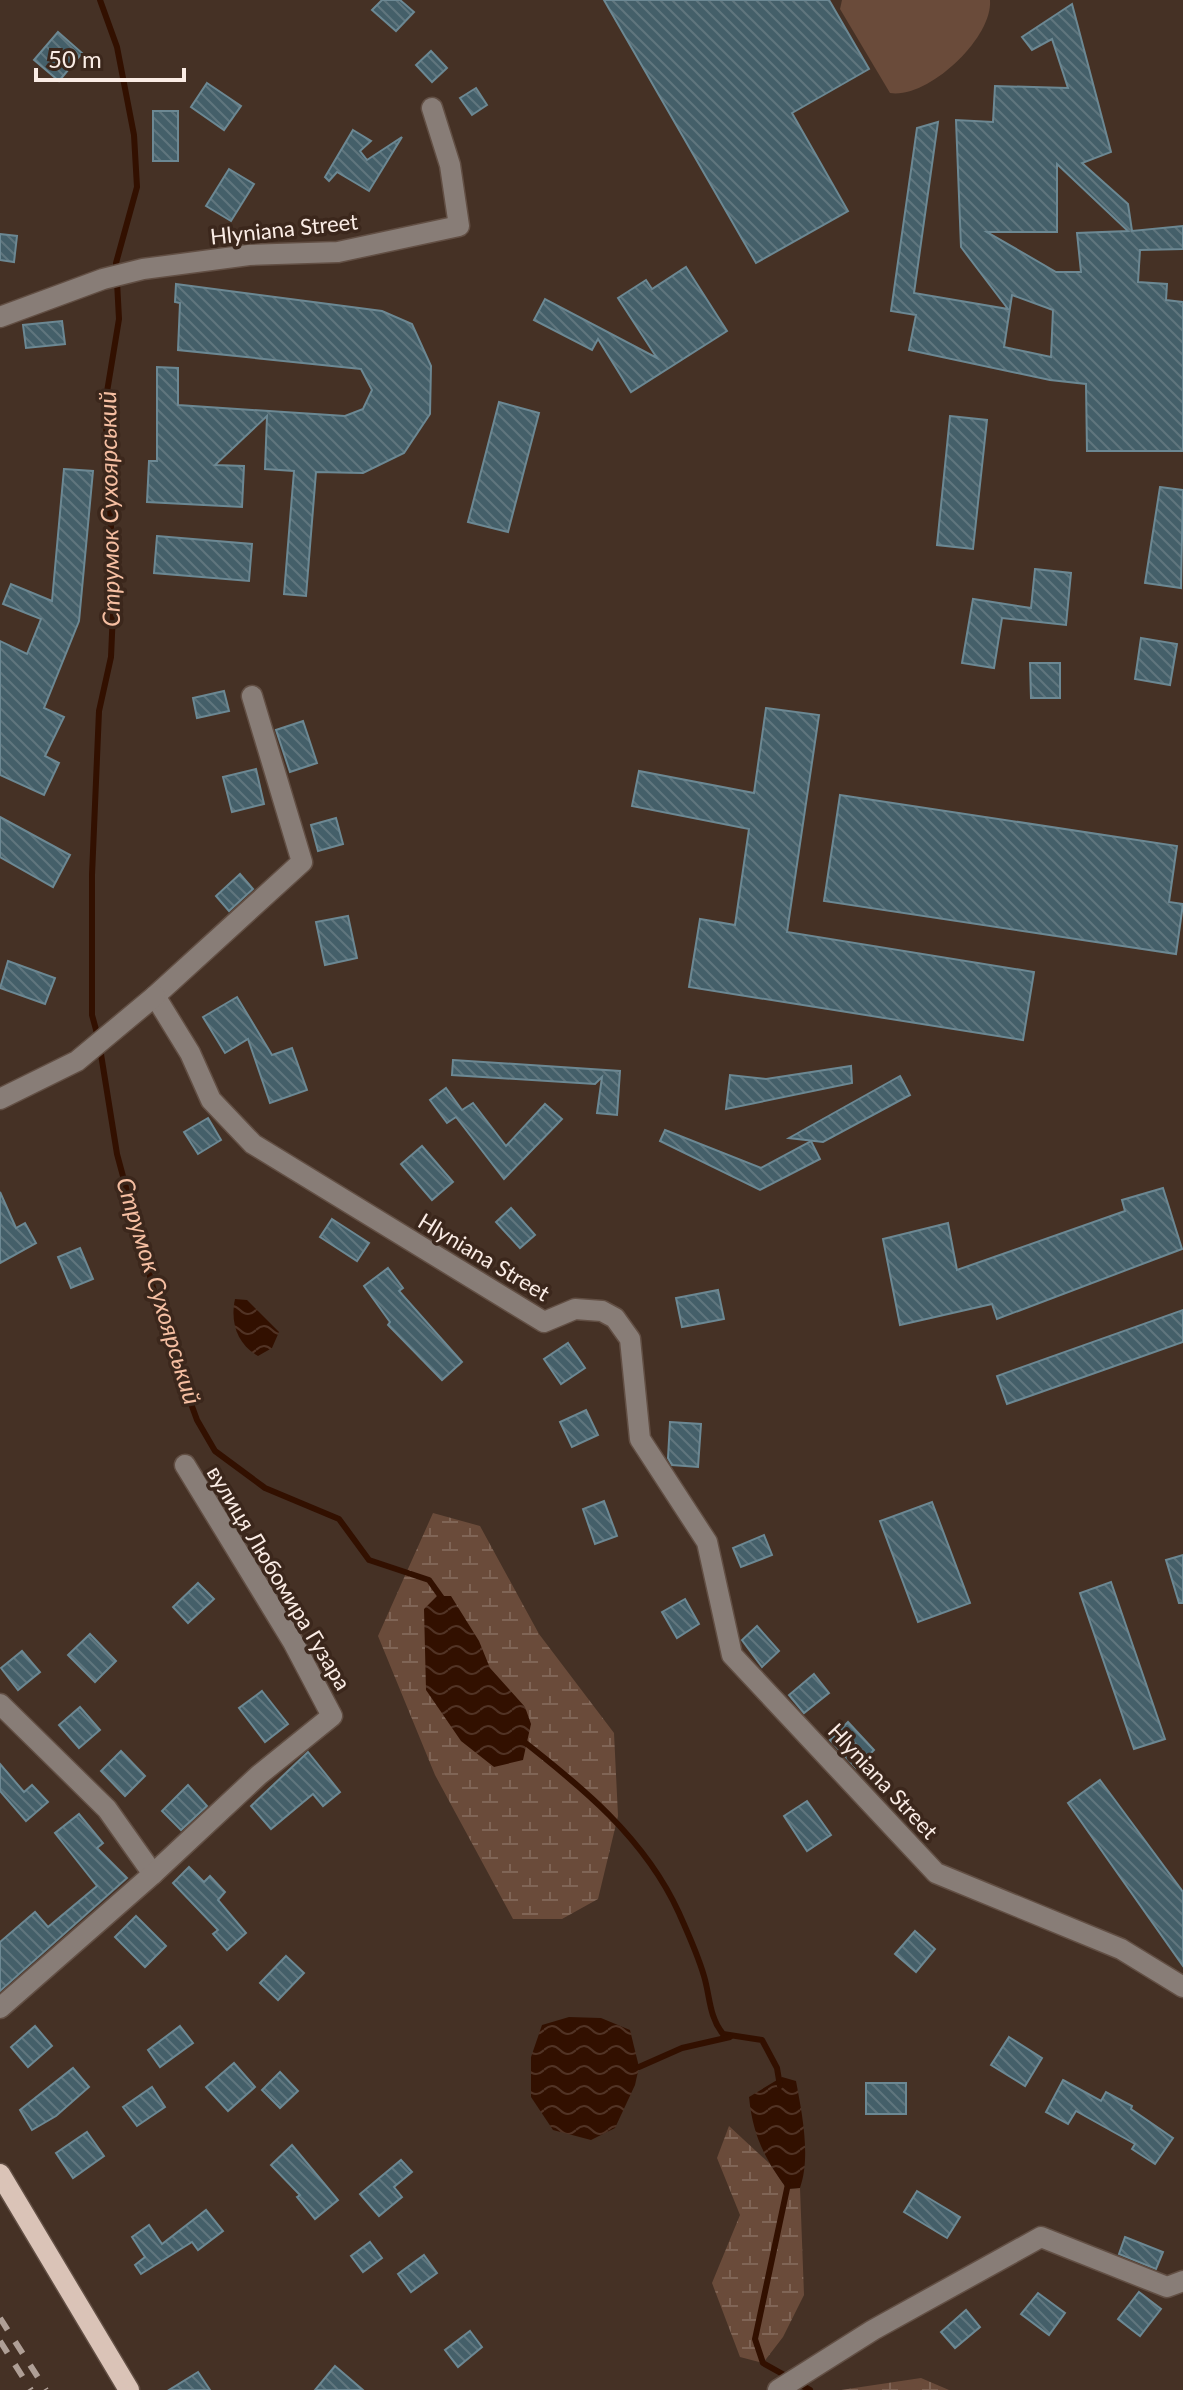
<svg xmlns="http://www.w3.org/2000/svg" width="1183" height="2390" font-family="Lato,sans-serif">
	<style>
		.green { fill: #6a4b3a }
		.wetland { fill: url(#wetland-marsh) }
		.water { fill: url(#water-waves) }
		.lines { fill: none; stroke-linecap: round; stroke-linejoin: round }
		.stream { stroke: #321000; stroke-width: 6 }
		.building { fill: url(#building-back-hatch); stroke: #6c8893; stroke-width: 2; fill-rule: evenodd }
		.minor-casing { stroke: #624f44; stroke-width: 23 }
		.major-casing { stroke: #624f44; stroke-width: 23 }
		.minor { stroke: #887d77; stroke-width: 20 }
		.major { stroke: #dac3b7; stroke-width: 20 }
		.rail { stroke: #af9f96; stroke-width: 6; stroke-dasharray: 14 14; stroke-linecap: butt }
		.labels { text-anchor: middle; stroke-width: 7; stroke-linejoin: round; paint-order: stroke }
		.street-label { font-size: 22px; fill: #faece5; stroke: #3b271c }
		.water-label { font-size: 24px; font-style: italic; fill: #f6bfa2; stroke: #3b271c }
	</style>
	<defs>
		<pattern id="wetland-marsh" width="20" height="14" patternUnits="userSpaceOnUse" patternTransform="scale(2)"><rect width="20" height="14" fill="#6a4b3a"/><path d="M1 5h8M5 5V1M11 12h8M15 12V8" fill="none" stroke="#806556"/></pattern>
		<pattern id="water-waves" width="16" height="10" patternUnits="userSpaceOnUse" patternTransform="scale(2)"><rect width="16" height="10" fill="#321000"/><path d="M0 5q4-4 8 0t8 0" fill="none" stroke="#513325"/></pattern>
		<pattern id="building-back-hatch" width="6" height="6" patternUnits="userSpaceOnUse" patternTransform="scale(2)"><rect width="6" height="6" fill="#445f69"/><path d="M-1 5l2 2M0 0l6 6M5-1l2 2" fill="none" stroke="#60767e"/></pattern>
	</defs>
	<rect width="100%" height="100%" fill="#453125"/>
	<path class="green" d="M842,0h148c3,38 -62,99 -100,93l-50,-84z"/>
	<g class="wetland">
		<polygon points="433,1513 480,1526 539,1634 614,1733 618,1816 598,1899 562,1919 513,1919 435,1775 378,1636"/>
		<polygon points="729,2126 769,2163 787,2189 800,2188 804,2295 783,2337 763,2363 740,2357 712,2283 740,2215 717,2158"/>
		<polygon points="921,2378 949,2390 841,2390"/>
	</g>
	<g class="water">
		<path d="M235,1299l12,1 32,32 -7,16 -14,8c-21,-12 -28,-34 -23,-57z"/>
		<polygon points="437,1596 451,1596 479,1641 490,1668 525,1707 531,1724 523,1760 494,1767 461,1741 426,1690 424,1609"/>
		<polygon points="569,2017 601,2018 630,2030 639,2067 635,2085 615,2128 591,2140 553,2130 531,2097 531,2057 542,2025"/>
		<path d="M782,2077l14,4c6,32 15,76 4,107l-13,1c-23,-32 -34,-53 -38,-92z"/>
	</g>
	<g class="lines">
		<g class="stream">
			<polyline points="98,1037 92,1015 92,875 99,711 111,657 114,589 105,404 119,319 116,263 137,187 134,135 117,47 100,0"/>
			<polyline points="100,1048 117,1154 165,1332 197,1420 215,1451 265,1488 339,1519 369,1560 429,1580 444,1601"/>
			<path d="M518,1737c63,49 127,101 161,176 9,20 19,42 25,63 6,20 5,41 19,58l39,6 15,28 3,18"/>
			<polyline points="639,2067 682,2048 730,2037"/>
			<polyline points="788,2184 755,2339 763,2363 788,2377"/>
			<polyline points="797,2383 810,2390"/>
		</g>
	</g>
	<g class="building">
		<polygon points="382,0 400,0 414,12 396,31 372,10"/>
		<polygon points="604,0 829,0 869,69 792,113 848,211 756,263"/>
		<path d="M1072,4l39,148 -29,11 46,41 4,27 51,-5v23l-43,1 -2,32 29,2 -1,16 17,2v149h-96l-1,-67 -36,-4 -141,-30 7,-35 -25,-4 26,-183 21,-6 -24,171 94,16 -47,-62 -5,-127 37,2 2,-36 73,2 -16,-49 -20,11 -10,-13zM1057,164l71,67 -51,2 4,39h-25l-69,-40h70zM1012,295l41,15 -2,47 -47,-10z"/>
		<polygon points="58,32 82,53 59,81 34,60"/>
		<polygon points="431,51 447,68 432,82 416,65"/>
		<polygon points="207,83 241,106 224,130 191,107"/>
		<polygon points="476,88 487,105 472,115 460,98"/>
		<rect x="153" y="111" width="25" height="50"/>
		<polygon points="353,130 371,141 360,151 367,160 402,137 369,191 337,172 329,181 325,177"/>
		<polygon points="229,169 254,184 231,221 206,206"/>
		<polygon points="0,234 17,236 14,262 0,260"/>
		<polygon points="686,267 727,331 631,392 598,339 592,350 534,320 545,299 657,358 618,298 646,280 652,289"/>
		<polygon points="176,284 382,311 412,324 431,366 430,414 404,453 363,473 316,472 306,596 284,594 294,471 265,469 267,416 215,465 244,466 242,507 147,502 149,461 157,461 157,367 178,368 178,405 345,416 363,409 372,390 361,369 178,350 180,303 175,302"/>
		<polygon points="62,321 65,344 26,348 23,325"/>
		<polygon points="499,402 539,413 508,532 468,522"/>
		<polygon points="950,416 987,420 973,549 937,545"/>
		<polygon points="64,469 93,471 79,621 44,708 64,717 45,756 59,763 44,795 0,775 0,641 27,654 41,619 3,604 11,584 52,601"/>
		<polygon points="1160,487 1183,490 1181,588 1145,583"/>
		<polygon points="157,536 252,544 249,581 154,573"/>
		<polygon points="1035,569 1071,573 1066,625 1002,618 994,668 962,663 973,599 1031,608"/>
		<polygon points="1141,638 1177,644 1170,685 1135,679"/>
		<polygon points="1030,663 1060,663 1060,698 1031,698"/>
		<polygon points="224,691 229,711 197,718 193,698"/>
		<polygon points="766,708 819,715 787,932 1034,972 1023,1040 689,987 700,919 735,925 749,829 632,806 639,771 754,793"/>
		<polygon points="303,721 317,763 290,772 276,730"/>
		<polygon points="256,769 264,804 232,812 223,777"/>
		<polygon points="840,795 1177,846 1169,902 1183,904 1176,954 824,901"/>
		<polygon points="0,817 70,855 53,887 0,857"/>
		<polygon points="336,818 343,844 318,851 311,825"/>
		<polygon points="240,874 253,889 229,911 216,896"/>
		<polygon points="348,916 357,958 325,965 316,922"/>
		<polygon points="8,961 55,978 45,1004 0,988"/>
		<polygon points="237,997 272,1055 292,1048 307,1090 270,1103 248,1039 225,1053 203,1017"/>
		<polygon points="453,1060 620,1071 617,1115 597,1113 602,1077 595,1084 452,1075"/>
		<polygon points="851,1066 852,1083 726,1109 730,1075 766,1079"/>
		<polygon points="900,1076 910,1095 823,1142 789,1138"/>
		<polygon points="446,1088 462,1110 473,1103 506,1146 545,1104 562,1119 504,1179 456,1117 447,1123 430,1100"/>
		<polygon points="208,1118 221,1140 198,1154 184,1132"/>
		<polygon points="665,1130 761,1168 811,1141 820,1159 760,1190 660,1141"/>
		<polygon points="422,1146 453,1182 432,1200 401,1164"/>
		<polygon points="1163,1188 1182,1249 997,1319 992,1304 900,1325 883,1239 948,1223 957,1270 1125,1211 1122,1200"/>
		<polygon points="0,1192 16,1228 25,1223 36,1243 0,1263"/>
		<polygon points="511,1208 535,1235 520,1248 496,1222"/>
		<polygon points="332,1219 369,1243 357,1261 320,1237"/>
		<polygon points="80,1248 93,1279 71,1288 58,1257"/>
		<polygon points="388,1268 403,1288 399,1291 462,1362 442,1380 388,1325 390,1322 364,1286"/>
		<polygon points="718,1290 724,1319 682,1327 676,1298"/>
		<polygon points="1183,1310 1183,1342 1007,1404 997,1376"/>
		<polygon points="568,1343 585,1368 561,1384 544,1359"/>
		<polygon points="586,1410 598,1435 572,1447 560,1422"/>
		<polygon points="670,1422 701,1424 698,1467 672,1465 668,1458"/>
		<polygon points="604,1501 617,1536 595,1544 583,1509"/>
		<polygon points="932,1502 970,1603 918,1622 880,1521"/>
		<polygon points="764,1535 772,1555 741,1567 733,1548"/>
		<polygon points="1183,1555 1183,1603 1179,1603 1166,1560"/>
		<polygon points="1111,1582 1165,1739 1134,1749 1080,1593"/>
		<polygon points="198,1583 214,1599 188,1623 173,1607"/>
		<polygon points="685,1599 699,1624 677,1638 662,1612"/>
		<polygon points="757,1626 779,1651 762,1667 742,1640"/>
		<polygon points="90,1634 116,1661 95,1682 68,1655"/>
		<polygon points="22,1651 40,1672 18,1690 1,1668"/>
		<polygon points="814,1674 829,1693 804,1713 789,1695"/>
		<polygon points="262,1691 288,1724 265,1742 239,1708"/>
		<polygon points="80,1707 100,1730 79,1748 59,1725"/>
		<polygon points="848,1722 874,1750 856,1768 830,1740"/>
		<polygon points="121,1751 145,1776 125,1796 101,1771"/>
		<polygon points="308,1752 340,1792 323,1806 313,1794 271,1829 251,1806"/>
		<polygon points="0,1764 24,1792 32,1785 48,1802 26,1821 0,1791"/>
		<polygon points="1100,1780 1183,1892 1183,1966 1068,1803"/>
		<polygon points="188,1785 207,1806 181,1830 162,1811"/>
		<polygon points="807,1801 831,1835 807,1851 784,1816"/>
		<polygon points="79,1814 103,1843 97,1848 127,1878 0,1991 0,1942 35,1912 48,1927 97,1886 55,1833"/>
		<polygon points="189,1867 204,1882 210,1876 225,1892 218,1900 246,1933 227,1950 213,1934 218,1930 173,1883"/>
		<polygon points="136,1916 166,1946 145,1967 115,1937"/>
		<polygon points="915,1931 935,1949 916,1972 895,1954"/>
		<polygon points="286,1956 304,1973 278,2000 260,1983"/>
		<polygon points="35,2026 52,2046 28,2067 11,2047"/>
		<polygon points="180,2026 193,2043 160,2067 148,2050"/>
		<polygon points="1009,2037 1042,2058 1025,2086 991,2065"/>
		<polygon points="234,2063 255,2087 228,2111 206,2087"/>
		<polygon points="73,2068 89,2087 56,2116 32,2130 20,2110"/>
		<polygon points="280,2072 298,2091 280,2108 262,2090"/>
		<polygon points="1063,2080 1101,2101 1106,2092 1132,2106 1131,2109 1173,2138 1155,2164 1132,2149 1135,2144 1076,2111 1068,2124 1046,2112"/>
		<rect x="866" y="2083" width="40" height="31"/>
		<polygon points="152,2087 165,2107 137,2126 123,2107"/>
		<polygon points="87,2132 104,2156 73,2178 56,2153"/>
		<polygon points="292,2145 338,2200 315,2219 297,2197 300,2195 271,2165"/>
		<polygon points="401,2160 412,2172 394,2187 402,2197 379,2216 360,2194"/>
		<polygon points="917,2191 960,2217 947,2238 904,2212"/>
		<polygon points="206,2210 223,2231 198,2250 192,2242 141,2274 135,2265 145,2257 132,2237 149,2225 162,2244"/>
		<polygon points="1125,2237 1163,2252 1156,2269 1119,2254"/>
		<polygon points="370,2242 382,2258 363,2272 351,2256"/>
		<polygon points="424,2255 437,2273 411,2292 398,2274"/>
		<polygon points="1139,2292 1161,2309 1140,2336 1118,2319"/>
		<polygon points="1038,2293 1065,2313 1049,2335 1021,2314"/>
		<polygon points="966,2310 980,2327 955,2348 941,2332"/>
		<polygon points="470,2331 482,2347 458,2367 445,2350"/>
		<polygon points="335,2366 363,2390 315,2390"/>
		<polygon points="198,2372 210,2390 169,2390"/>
	</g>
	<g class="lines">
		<defs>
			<g id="minor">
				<polyline points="0,317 103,279 143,269 249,255 338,252 459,226 450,165 432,108"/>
				<polyline points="252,696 302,862 155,996 190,1053 211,1100 253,1144 544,1322 575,1309 602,1311 615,1318 630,1339 640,1439 707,1542 732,1655 936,1873 1121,1949 1183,1987"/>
				<polyline points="0,1099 77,1061 155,996"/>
				<polyline points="0,1704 107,1809 153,1874"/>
				<polyline points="0,2008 153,1874 259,1775 332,1716 293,1642 185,1465"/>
				<polyline points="778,2390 873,2330 1041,2237 1167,2287 1183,2281"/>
			</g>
			<polyline id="major" points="0,2174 129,2390"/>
		</defs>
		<use href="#minor" class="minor-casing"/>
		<use href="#major" class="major-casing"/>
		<use href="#minor" class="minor"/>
		<use href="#major" class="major"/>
		<g class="rail">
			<polyline points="0,2318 46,2390"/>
			<polyline points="0,2341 31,2390"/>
		</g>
	</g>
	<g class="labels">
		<g class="street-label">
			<text transform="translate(284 229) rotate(-6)" y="8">Hlyniana Street</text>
			<text transform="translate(484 1257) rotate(31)" y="8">Hlyniana Street</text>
			<text transform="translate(279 1578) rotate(59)" y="8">вулиця Любомира Гузара</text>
			<text transform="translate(883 1781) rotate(47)" y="8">Hlyniana Street</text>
		</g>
		<g class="water-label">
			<text transform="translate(110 509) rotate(-91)" y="8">Струмок Сухоярський</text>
			<text transform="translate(158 1291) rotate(73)" y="8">Струмок Сухоярський</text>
		</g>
	</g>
	<path d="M36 68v12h148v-12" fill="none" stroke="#faece5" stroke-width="4"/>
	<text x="48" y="68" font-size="24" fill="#faece5" stroke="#3b271c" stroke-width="6" paint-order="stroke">50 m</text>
</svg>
